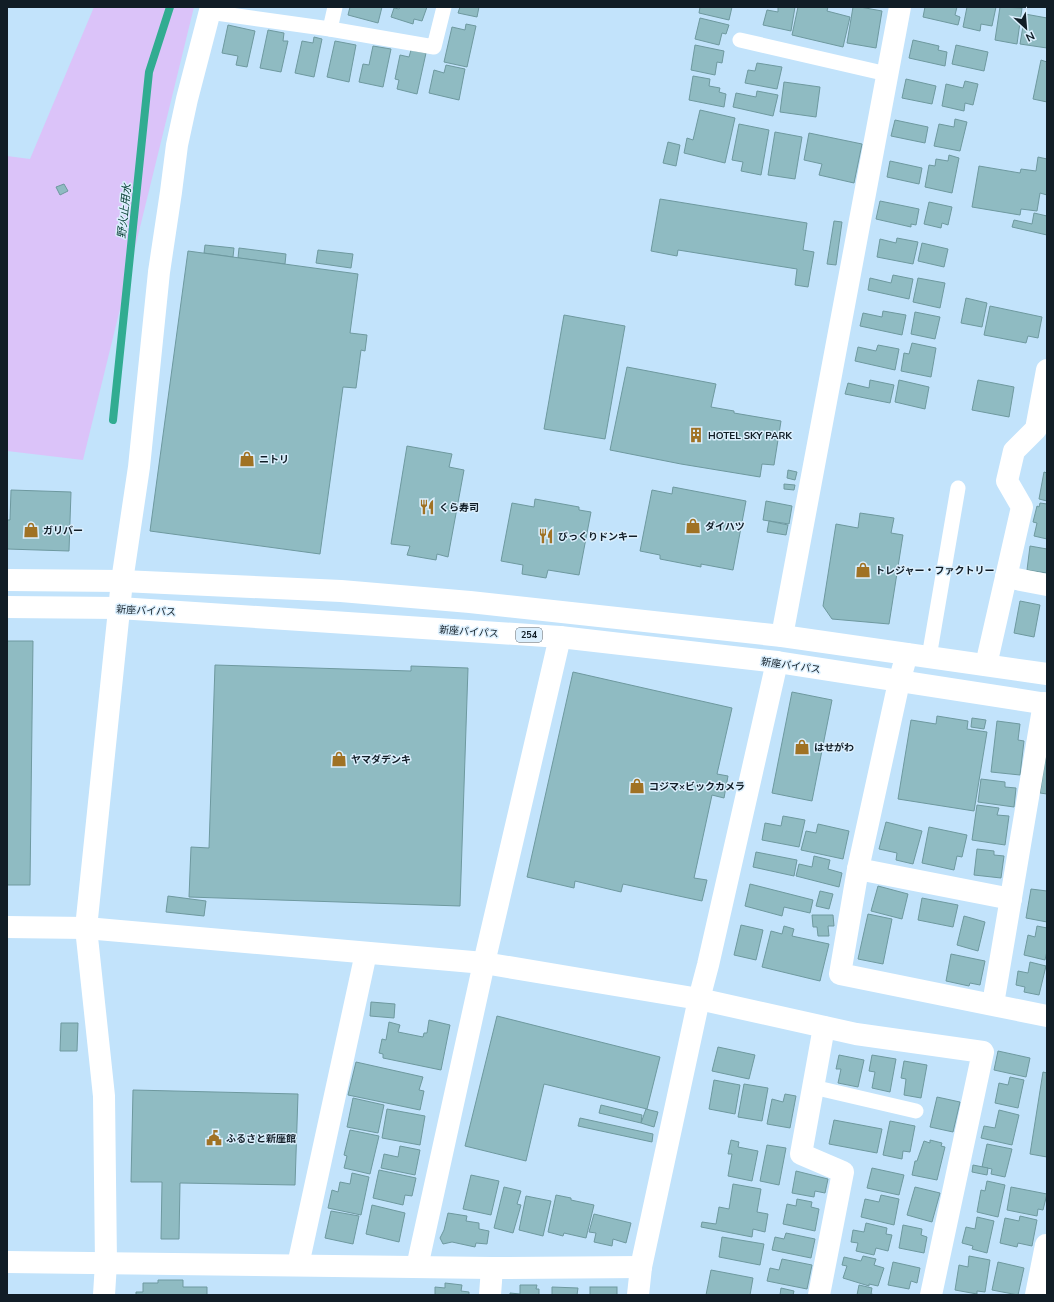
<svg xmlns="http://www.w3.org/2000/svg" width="1054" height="1302" font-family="'Nunito Sans','Noto Sans JP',sans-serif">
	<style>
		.green { fill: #dbc3f9 }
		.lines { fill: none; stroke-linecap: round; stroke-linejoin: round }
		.stream { stroke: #31ac91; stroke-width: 8 }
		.building { fill: #8fbbc2; stroke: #6e999f }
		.service { stroke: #fff; stroke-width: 15 }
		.minor { stroke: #fff; stroke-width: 22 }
		.tertiary { stroke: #fff; stroke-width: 22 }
		.trunk { stroke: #fff; stroke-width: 22 }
		.labels { text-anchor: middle; stroke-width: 3; stroke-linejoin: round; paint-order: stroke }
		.shield { fill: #dbeffd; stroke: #4e5c66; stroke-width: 1 }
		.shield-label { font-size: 9px; font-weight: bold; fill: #111d26 }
		.poi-label { font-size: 10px; font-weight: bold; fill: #111d26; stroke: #dbeffd; text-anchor: start }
		.street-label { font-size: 10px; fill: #111d26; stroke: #dbeffd }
		.water-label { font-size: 11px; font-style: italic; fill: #053c30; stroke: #dbeffd }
	</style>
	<rect width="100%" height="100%" fill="#c2e3fb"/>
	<polygon class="green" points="94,7 194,7 83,460 7,451 7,156 30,159"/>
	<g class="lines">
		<polyline class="stream" points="113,420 149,72 170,7"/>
	</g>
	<g class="building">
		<polygon points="350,7 382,7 378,23 348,15"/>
		<polygon points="400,7 427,7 422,21 414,19 413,24 391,17 394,8 399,9"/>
		<polygon points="460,7 479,7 477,17 458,13"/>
		<polygon points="700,7 732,7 729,20 699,13"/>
		<polygon points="778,7 795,7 791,31 763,25 767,10 778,12"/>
		<polygon points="798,7 828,7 827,11 850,17 843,47 792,35"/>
		<polygon points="853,7 860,7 882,11 876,48 847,43"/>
		<polygon points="925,7 957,7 955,15 960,17 958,25 923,17"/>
		<polygon points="967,7 996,7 992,26 981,24 980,31 963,27"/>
		<polygon points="1000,7 1022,8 1017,44 995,40"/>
		<polygon points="1025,14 1047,18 1047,48 1020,44"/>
		<polygon points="700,18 729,25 726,34 722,33 719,45 695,39"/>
		<polygon points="466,24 476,26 467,67 444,62 452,27 465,30"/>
		<polygon points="228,25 255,31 247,67 236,65 238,56 222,53"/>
		<polygon points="268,30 284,33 283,41 288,41 281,72 260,68"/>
		<polygon points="314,37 322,39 314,77 295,73 302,41 313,43"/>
		<polygon points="913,40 939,46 938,50 947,52 945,66 909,58"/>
		<polygon points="335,41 356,45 349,82 327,77"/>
		<polygon points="695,45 724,51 722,63 717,62 715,75 691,70"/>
		<polygon points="956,45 988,52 984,71 952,64"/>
		<polygon points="373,46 391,49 383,87 359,82 363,64 369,65"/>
		<polygon points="411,50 426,53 417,94 397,89 399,80 395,79 400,55 409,57"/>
		<polygon points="1041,60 1047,62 1047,102 1033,99"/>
		<polygon points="757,63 782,67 777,89 745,83 748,70 755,71"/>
		<polygon points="446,65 465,69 459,100 429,93 434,70 444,73"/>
		<polygon points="693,76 710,79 709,86 720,88 719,92 726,94 724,107 689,100"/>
		<polygon points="906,79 936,86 932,104 902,98"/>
		<polygon points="965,81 978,84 973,105 965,103 964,111 942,106 946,84 963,88"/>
		<polygon points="784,82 820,87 816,117 780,112"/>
		<polygon points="757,91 778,95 773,116 733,107 736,93 756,97"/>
		<polygon points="700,110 735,118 725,163 684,153 687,138 693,140"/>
		<polygon points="955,119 967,122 960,151 934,146 939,124 954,127"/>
		<polygon points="895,120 928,127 925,143 891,136"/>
		<polygon points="739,124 769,130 761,175 741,171 743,162 732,160"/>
		<polygon points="775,132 802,137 795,179 768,175"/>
		<polygon points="809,133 862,144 854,183 819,175 822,164 804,160"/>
		<polygon points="668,142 680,145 676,166 663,163"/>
		<polygon points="949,155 959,158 952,193 925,187 929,165 935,166 936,159 948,161"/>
		<polygon points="1038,157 1047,159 1047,195 1040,193 1037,211 1021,209 1020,215 972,207 979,166 1020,173 1021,169 1036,171"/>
		<polygon points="890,161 922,168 919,184 887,177"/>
		<polygon points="64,184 68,191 60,195 56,187"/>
		<polygon points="660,199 807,223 803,250 814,252 808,287 795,285 797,269 678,250 677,256 651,251"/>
		<polygon points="880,201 919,209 916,225 911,224 911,227 876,219"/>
		<polygon points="929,202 952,207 948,225 942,223 941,228 924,224"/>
		<polygon points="1034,213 1047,216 1047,235 1012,227 1014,220 1032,224"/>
		<polygon points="834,221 842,222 836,265 827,264"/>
		<polygon points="897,238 918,242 913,264 877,257 880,239 896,243"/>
		<polygon points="922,243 948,249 944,267 918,261"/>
		<polygon points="205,245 234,248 233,257 204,253"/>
		<polygon points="239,248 286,254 285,264 238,258"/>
		<polygon points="318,250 353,254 351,268 316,263"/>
		<polygon points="188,251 358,274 350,333 367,335 365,351 361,350 356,388 343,387 320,554 150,531"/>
		<polygon points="893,275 913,279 909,299 868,290 870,278 891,283"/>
		<polygon points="918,278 945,283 940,308 913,302"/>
		<polygon points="966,298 987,303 982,327 961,323"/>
		<polygon points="990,306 1042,317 1038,338 1028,336 1026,343 984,335"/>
		<polygon points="883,311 906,315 902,335 860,326 863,313 882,317"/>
		<polygon points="915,312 940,317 935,339 911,334"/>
		<polygon points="564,315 625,326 605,439 544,429"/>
		<polygon points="912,343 936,348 931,377 901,371 904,353 909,354"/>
		<polygon points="878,345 899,349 895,370 855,361 858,347 876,351"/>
		<polygon points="627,367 716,384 711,407 734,411 734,413 781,421 774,465 762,464 760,477 681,464 610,450"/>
		<polygon points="870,380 894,385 890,403 845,394 848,383 869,388"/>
		<polygon points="899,380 929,387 925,409 895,402"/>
		<polygon points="978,380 1014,387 1009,417 972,410"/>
		<polygon points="407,446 452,454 449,467 464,470 448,557 437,554 436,560 407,555 410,546 391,544"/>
		<polygon points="788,470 797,472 795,480 787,478"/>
		<polygon points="1044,472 1047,473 1047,501 1039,499"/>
		<polygon points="784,484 795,485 794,490 784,489"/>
		<polygon points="673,487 746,501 733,570 701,564 701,567 660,559 660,555 640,551 652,490 672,494"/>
		<polygon points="11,490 71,492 69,551 7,549 7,520 10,520"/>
		<polygon points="535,499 579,507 579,510 591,512 579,575 548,570 546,578 522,574 523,565 501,561 512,503 534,507"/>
		<polygon points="766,501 792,506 789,524 763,520"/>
		<polygon points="1040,503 1047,504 1047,539 1034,536 1037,523 1033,522 1037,506 1039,507"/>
		<polygon points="860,513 894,518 891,533 903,535 889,624 832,619 823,606 836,524 858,528"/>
		<polygon points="769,521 788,525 786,535 767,532"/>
		<polygon points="1030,546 1047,549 1047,573 1027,570"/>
		<polygon points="1020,601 1040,605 1034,637 1014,633"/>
		<polygon points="7,641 33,641 30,885 7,885"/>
		<polygon points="215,665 411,671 411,666 468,668 460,906 189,897 191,847 209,848"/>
		<polygon points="573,672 732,708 717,774 728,776 724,798 712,795 694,878 707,880 702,901 623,884 621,892 575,881 574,888 527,877"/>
		<polygon points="792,692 832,700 812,801 772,793"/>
		<polygon points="937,716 968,721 967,729 987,732 974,811 898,799 911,720 936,724"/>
		<polygon points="972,718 986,720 984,729 971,727"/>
		<polygon points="997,721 1020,724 1018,740 1024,741 1020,775 991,772"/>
		<polygon points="1047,747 1047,794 1040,793"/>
		<polygon points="981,779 1005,782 1005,787 1016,788 1014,807 978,802"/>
		<polygon points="977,805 999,808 997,815 1009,816 1005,845 972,840"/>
		<polygon points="783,816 805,820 799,847 762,840 765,823 781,826"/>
		<polygon points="886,822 922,831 913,864 896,860 897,853 879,849"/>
		<polygon points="818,824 849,831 843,859 801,850 806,831 816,833"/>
		<polygon points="929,827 967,835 962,857 957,856 954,870 922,863"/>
		<polygon points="977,849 994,851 994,855 1004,856 1001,878 974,875"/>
		<polygon points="756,852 797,860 794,876 753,867"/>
		<polygon points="814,856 830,860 828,869 842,873 839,887 796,876 799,864 812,867"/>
		<polygon points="750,884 813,900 810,913 784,907 782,916 745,906"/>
		<polygon points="878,886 908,894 902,919 871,911"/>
		<polygon points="1031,889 1047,891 1047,922 1026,918"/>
		<polygon points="820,891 833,894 829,909 816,906"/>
		<polygon points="168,896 206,901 204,916 166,912"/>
		<polygon points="922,898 958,905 953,927 918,920"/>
		<polygon points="868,914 892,919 883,964 858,959"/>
		<polygon points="812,915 833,915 834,926 828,926 829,936 818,936 817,927 813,927"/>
		<polygon points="964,916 985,922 978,951 957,945"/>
		<polygon points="741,925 763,930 756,960 734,955"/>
		<polygon points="784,926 794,929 792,936 829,944 820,981 762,967 771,931 782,934"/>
		<polygon points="1037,926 1047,928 1047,951 1045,960 1024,955 1028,935 1035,937"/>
		<polygon points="951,954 985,961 980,985 970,983 969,986 946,981"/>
		<polygon points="1030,962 1046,966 1039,995 1024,992 1025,987 1016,985 1018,971 1028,973"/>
		<polygon points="371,1002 395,1004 394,1018 370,1016"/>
		<polygon points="497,1016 660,1057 647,1109 544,1084 526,1161 465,1146"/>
		<polygon points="429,1020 450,1025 441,1070 383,1058 383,1054 379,1053 382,1039 386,1040 389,1022 400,1025 398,1032 423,1037 424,1033 427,1033"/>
		<polygon points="61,1023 78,1023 77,1051 60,1051"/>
		<polygon points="718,1047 755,1055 749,1079 712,1071"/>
		<polygon points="998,1051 1030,1058 1026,1077 994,1070"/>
		<polygon points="839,1055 864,1060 858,1087 838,1083 841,1069 836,1069"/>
		<polygon points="872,1055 896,1059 890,1092 872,1088 875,1072 869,1071"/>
		<polygon points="904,1061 927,1065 921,1098 904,1095 906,1079 901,1078"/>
		<polygon points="356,1062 423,1077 419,1090 424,1091 420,1110 348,1095"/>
		<polygon points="1043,1072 1047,1073 1047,1157 1030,1154"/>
		<polygon points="1010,1077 1024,1080 1018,1108 995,1103 999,1083 1008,1085"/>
		<polygon points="714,1080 740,1085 735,1114 709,1109"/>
		<polygon points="744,1084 768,1088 762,1121 738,1117"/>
		<polygon points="133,1090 298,1094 295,1185 180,1183 179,1239 161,1239 162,1182 131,1182"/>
		<polygon points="785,1094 796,1096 790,1128 767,1124 772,1099 783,1102"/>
		<polygon points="937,1097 960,1102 953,1132 930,1127"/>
		<polygon points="353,1098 384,1105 378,1133 347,1127"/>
		<polygon points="601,1105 642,1115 641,1123 599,1113"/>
		<polygon points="387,1109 425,1116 420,1145 382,1138"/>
		<polygon points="646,1109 658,1112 654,1127 641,1123"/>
		<polygon points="999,1110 1019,1115 1012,1145 981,1138 984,1126 995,1128"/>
		<polygon points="580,1118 653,1134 652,1142 578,1126"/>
		<polygon points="834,1120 882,1129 877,1153 829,1144"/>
		<polygon points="890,1121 915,1126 910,1152 903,1151 902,1159 883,1155"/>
		<polygon points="350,1130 379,1136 370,1174 344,1168 347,1156 344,1155"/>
		<polygon points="731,1140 739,1142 738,1147 758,1151 752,1181 728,1176 732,1154 728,1154"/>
		<polygon points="930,1140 942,1143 941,1146 945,1147 937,1180 912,1175 915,1161 917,1161 924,1141 930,1143"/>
		<polygon points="987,1144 1012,1149 1005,1177 991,1174 992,1169 982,1167"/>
		<polygon points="767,1145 786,1148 779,1185 760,1181"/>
		<polygon points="400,1146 420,1150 415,1175 381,1168 384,1154 398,1157"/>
		<polygon points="973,1165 988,1168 987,1175 972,1172"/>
		<polygon points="872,1168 904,1175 899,1195 867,1188"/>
		<polygon points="379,1170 416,1178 412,1196 405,1195 403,1205 373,1198"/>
		<polygon points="796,1171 828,1179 825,1193 815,1191 814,1197 792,1193"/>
		<polygon points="352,1173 369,1177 361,1215 328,1208 332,1190 338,1192 340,1182 350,1184"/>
		<polygon points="471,1175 499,1181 491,1215 463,1209"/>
		<polygon points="987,1181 1005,1185 998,1217 977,1212 981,1190 985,1191"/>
		<polygon points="733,1184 761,1189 757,1212 768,1214 765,1232 753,1229 752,1237 701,1227 702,1222 716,1224 719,1207 729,1209"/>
		<polygon points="504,1187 521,1191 517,1204 521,1205 513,1233 494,1228"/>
		<polygon points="915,1187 940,1193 932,1222 907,1215"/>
		<polygon points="1011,1187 1047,1194 1043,1210 1038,1209 1037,1216 1007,1210"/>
		<polygon points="556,1195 571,1198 571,1200 594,1205 586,1238 564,1233 563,1236 548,1232"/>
		<polygon points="881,1195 899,1199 894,1225 861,1217 865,1199 879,1202"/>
		<polygon points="526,1196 551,1201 543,1236 519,1230"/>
		<polygon points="797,1199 812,1202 811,1207 819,1209 815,1231 783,1224 787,1204 796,1206"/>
		<polygon points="372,1205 405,1213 399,1242 366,1234"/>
		<polygon points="331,1211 359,1216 353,1244 325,1238"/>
		<polygon points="448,1213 467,1216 466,1221 479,1223 479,1229 489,1231 487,1244 476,1243 475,1247 452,1242 443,1244 440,1238 444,1230"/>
		<polygon points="594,1214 631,1223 626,1243 613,1239 612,1246 594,1242 596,1233 589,1232"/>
		<polygon points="1020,1216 1037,1220 1032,1246 1018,1243 1017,1247 1000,1243 1005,1218 1019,1221"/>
		<polygon points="977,1217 994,1221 987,1253 972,1249 973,1246 962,1243 966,1227 975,1229"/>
		<polygon points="866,1223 887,1228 886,1234 892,1235 888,1251 876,1248 874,1255 856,1251 858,1243 851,1242 853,1230 864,1232"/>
		<polygon points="903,1225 922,1229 921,1235 927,1237 924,1253 899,1248"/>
		<polygon points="786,1233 815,1239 811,1258 772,1250 775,1237 784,1239"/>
		<polygon points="722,1237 764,1244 760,1265 719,1257"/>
		<polygon points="863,1256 876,1259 874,1265 884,1268 878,1286 869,1284 869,1286 843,1278 847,1266 842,1265 844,1257 861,1261"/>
		<polygon points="969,1256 990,1260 985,1292 977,1291 977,1294 955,1290 959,1265 968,1267"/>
		<polygon points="782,1259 812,1265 807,1289 767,1281 770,1268 779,1270"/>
		<polygon points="893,1262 920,1268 917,1283 911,1281 909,1289 888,1285"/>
		<polygon points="998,1262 1024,1268 1018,1295 992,1290"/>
		<polygon points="711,1270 753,1278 750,1295 706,1295"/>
		<polygon points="158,1280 183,1280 183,1287 207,1287 207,1295 136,1295 136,1292 143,1292 143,1283 158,1283"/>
		<polygon points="445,1283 462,1285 461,1291 469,1292 469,1295 435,1295 435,1287 445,1288"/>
		<polygon points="520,1285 537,1285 536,1289 539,1289 539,1295 510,1295 510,1293 520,1294"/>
		<polygon points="859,1285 872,1288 871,1294 876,1295 857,1295"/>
		<polygon points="552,1287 578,1288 577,1295 552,1295"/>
		<rect x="590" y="1287" width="27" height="8"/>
		<polygon points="781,1288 794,1291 793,1295 780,1295"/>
	</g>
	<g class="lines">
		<g class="service">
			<polyline points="209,12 330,29 434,47 444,7"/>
			<polyline points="330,29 335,7"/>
			<polyline points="740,40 887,74"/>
			<polyline points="929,657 958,488"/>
			<polyline points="813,1087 916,1111"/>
		</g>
		<g class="minor">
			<polyline points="1006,577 1047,585"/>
			<polyline points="122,581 139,467 159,272 171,192 177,145 187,99 211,7"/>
			<polyline points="782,636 900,7"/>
			<polyline points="907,654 899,682 858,869 840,974 1047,1016"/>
			<polyline points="986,665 1022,507 1007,481 1014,451 1036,429 1047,370"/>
			<polyline points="858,869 1011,899"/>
			<polyline points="7,927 86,928 484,963 699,999 856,1034 983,1052 931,1295"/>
			<polyline points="993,1004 1044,703"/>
			<polyline points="7,1262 492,1268 641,1267"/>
			<polyline points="298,1265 366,953"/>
			<polyline points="417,1267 484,963 560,637"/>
			<polyline points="490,1295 492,1268"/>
			<polyline points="638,1295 641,1267 699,999 708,965 777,662"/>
			<polyline points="819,1295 843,1172 801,1154 824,1027"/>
			<polyline points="1036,1295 1046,1245 1047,1245"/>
		</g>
		<polyline class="tertiary" points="104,1295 106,1263 104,1096 86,928 122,581"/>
		<g class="trunk">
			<polyline points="7,580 122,581 341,591 470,602 782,636 1047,674"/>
			<polyline points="7,607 119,608 560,637 777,662 1047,704"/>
		</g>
	</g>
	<defs>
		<symbol id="building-bare" viewBox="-9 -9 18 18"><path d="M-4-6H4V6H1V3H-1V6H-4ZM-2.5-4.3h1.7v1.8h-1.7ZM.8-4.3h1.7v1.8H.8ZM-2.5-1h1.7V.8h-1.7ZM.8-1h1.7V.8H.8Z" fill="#a07224" stroke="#dbeffd" stroke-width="2.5" paint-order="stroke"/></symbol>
		<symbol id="shop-bare" viewBox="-9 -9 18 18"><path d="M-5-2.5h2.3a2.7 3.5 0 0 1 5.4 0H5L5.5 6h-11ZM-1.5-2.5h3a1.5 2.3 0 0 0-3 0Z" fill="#a07224" stroke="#dbeffd" stroke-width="2.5" paint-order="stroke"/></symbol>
		<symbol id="restaurant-bare" viewBox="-9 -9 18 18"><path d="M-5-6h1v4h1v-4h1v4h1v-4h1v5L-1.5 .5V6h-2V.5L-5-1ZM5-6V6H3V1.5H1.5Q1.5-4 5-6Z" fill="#a07224" stroke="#dbeffd" stroke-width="2.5" paint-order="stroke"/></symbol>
		<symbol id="civic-bare" viewBox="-9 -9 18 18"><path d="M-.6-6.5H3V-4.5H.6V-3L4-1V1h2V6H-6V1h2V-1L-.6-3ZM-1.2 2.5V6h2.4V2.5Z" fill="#a07224" stroke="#dbeffd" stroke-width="2.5" paint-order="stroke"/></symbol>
	</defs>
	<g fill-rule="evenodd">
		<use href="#building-bare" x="685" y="424" width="22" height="22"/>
		<use href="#shop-bare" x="236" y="448" width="22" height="22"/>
		<use href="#restaurant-bare" x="416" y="496" width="22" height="22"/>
		<use href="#shop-bare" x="682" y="515" width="22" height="22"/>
		<use href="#shop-bare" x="20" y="519" width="22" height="22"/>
		<use href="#restaurant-bare" x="535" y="525" width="22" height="22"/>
		<use href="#shop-bare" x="852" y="559" width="22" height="22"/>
		<use href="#shop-bare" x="791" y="736" width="22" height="22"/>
		<use href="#shop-bare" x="328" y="748" width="22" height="22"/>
		<use href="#shop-bare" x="626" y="775" width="22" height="22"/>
		<use href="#civic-bare" x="203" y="1127" width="22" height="22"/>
	</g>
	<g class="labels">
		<rect class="shield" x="516" y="628" width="26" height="14" rx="3"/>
		<g class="shield-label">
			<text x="529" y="638">254</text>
		</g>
		<g class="poi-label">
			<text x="708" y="439">HOTEL SKY PARK</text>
			<text x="259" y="463">ニトリ</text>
			<text x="439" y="511">くら寿司</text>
			<text x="705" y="530">ダイハツ</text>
			<text x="43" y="534">ガリバー</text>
			<text x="558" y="540">びっくりドンキー</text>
			<text x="875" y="574">トレジャー・ファクトリー</text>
			<text x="814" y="751">はせがわ</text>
			<text x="351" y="763">ヤマダデンキ</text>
			<text x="649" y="790">コジマ×ビックカメラ</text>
			<text x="226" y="1142">ふるさと新座館</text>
		</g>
		<g class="street-label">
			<text transform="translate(146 610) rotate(3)" y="4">新座バイパス</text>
			<text transform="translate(469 631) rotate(4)" y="4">新座バイパス</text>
			<text transform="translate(791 665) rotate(8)" y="4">新座バイパス</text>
		</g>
		<g class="water-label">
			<text transform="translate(124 211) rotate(-84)" y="4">野火止用水</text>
		</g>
	</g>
	<rect width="1054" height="1302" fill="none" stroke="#111d26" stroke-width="16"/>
	<g transform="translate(1026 28) rotate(154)" stroke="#dbeffd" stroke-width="3" paint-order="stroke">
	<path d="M0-3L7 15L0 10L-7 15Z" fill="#111d26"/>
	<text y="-6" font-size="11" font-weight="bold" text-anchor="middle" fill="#111d26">N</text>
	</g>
</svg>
